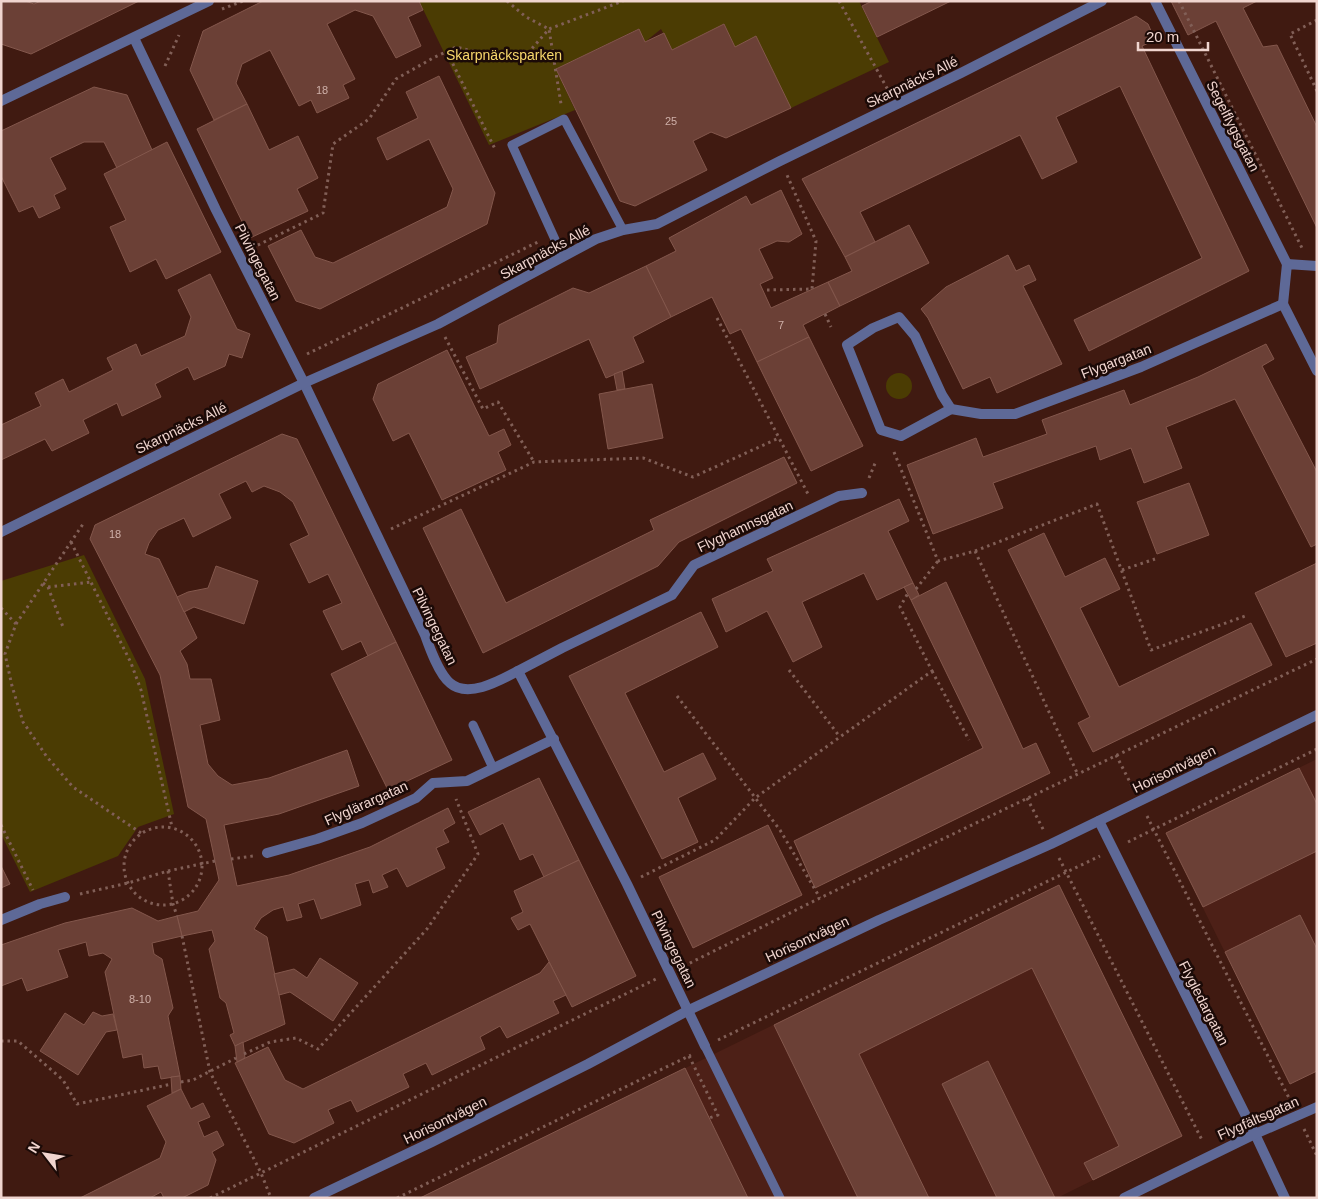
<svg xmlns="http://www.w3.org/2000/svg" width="1318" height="1199" font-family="Helvetica,sans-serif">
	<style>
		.built { fill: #4d2017 }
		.green { fill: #4b3c03 }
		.building { fill: #6b4036; stroke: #83574c }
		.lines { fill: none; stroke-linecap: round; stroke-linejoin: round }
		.path { stroke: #815f57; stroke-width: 3; stroke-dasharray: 2.5 4; stroke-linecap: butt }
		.lane { stroke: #5e6997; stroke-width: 9 }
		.street { stroke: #5e6997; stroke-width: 10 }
		.labels { text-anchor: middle; stroke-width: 5; stroke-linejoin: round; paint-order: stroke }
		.number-label { font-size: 11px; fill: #cfb0a9 }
		.park-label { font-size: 14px; fill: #f8d86c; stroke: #1b0a07 }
		.street-label { font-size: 14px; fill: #f0d5cf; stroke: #1b0a07 }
	</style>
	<rect width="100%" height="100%" fill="#401a11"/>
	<g class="built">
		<polygon points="1317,759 1317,1071 1290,1084 1166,833"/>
		<polygon points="1059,885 1182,1136 1057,1198 420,1198"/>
	</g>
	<g class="green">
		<polygon points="419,1 859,1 889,62 791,108 735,47 724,24 672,50 661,29 645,42 638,29 556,69 575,110 489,145"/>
		<circle cx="899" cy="386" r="13"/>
		<polygon points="84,555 145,679 174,814 138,827 118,856 30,892 1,834 1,581"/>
	</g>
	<g class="building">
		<polygon points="1,1 25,1 34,4 41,1 139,1 31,54 1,44"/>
		<polygon points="263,1 419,1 423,10 408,17 421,46 396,58 373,16 355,10 327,24 355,79 343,85 349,98 317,113 311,100 299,106 270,50 242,64 236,83 247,104 214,120 190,70 203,31"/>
		<polygon points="872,1 951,1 877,37 862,6"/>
		<polygon points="1171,1 1257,1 1243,8 1263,47 1277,45 1317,127 1317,228 1216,21 1188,35"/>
		<polygon points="1136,16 1148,24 1155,40 1142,46 1249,271 1089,351 1074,320 1202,258 1120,86 1056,117 1077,162 1042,179 1020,135 860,212 875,242 845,257 802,179"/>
		<polygon points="724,24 735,47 756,36 791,108 726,138 711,132 693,141 707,170 635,206 620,201 556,69 639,29 645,42 664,33 672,50"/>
		<polygon points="439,76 495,193 487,224 320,309 296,301 268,246 301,230 315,257 333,263 447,207 453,189 429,139 387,160 377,138 418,118 406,92"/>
		<polygon points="94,87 127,95 152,150 117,168 104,142 84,142 50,158 66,189 54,195 60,208 39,218 33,206 19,212 1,176 1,131"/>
		<polygon points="247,104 269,150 298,136 318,178 297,189 308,211 250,238 197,129"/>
		<polygon points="167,142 221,252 166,279 156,259 130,272 110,227 126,220 104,174"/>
		<polygon points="781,190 802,234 789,242 777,241 759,249 773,278 760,284 771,308 828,282 840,306 803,325 809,337 757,362 741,329 730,334 712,297 671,317 646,266 676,251 669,238 746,196 751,205"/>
		<polygon points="909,225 929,263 840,306 828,282 852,271 845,257"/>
		<polygon points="1008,255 1016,271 1029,265 1036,280 1023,286 1062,364 997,393 990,377 963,389 928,318 921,309 946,287"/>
		<polygon points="646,266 671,317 633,337 644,362 606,378 589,339 480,389 466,357 497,343 499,325 573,288 589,293"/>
		<polygon points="210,274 237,329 250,334 242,358 229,354 225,366 194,380 188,367 155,384 161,397 122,416 117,403 83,420 89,433 52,451 45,439 1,460 1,425 41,406 35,393 63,379 69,392 113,370 107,358 136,344 141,356 185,336 191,317 178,290"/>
		<polygon points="809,337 863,446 811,471 757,362"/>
		<polygon points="1266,344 1274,359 1262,366 1317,472 1317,544 1311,547 1235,399 1166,427 1182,468 1144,483 1131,448 1100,460 1096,446 993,483 1003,508 933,534 907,465 976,438 983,457 1047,434 1042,420 1124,390 1130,405 1198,377"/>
		<polygon points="447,350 489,436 504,429 511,445 498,452 506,470 442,500 409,433 393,441 373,399 378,384"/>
		<polygon points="622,371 625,389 617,390 614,374"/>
		<polygon points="652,384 663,438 608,449 599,394"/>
		<polygon points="282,434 297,439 396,642 368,656 361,641 342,650 323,611 342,603 328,574 309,583 290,544 309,535 293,502 280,492 264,486 252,492 246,481 219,494 231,518 193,537 184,518 158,530 149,543 145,554 159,559 197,638 180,651 187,664 190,679 211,679 220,720 200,725 208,764 218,776 232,785 269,778 347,750 359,786 279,814 224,825 237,886 289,875 370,847 448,808 455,823 443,830 449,842 436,848 445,868 407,887 397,868 382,875 388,887 373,893 369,880 355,884 361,905 321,919 314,899 298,904 302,917 287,921 283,907 273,910 261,918 254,929 267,937 285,1024 235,1046 230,1035 234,1033 226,1003 220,998 209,949 215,941 212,930 182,936 177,916 198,911 219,880 206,819 188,807 160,675 90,539 95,525"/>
		<polygon points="784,457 797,483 679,542 658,566 483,653 423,528 461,509 506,603 654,530 650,520"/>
		<polygon points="1189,483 1209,535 1157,554 1137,502"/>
		<polygon points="899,499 909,521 888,531 913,583 877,600 864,573 802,602 822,647 793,662 767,611 726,632 712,599 773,571 767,559"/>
		<polygon points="1044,533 1065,577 1105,558 1120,589 1080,608 1119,687 1251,623 1272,665 1093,752 1078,723 1090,717 1008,550"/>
		<polygon points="1317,563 1317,643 1286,657 1255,593"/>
		<polygon points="216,566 258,581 244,624 194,607 184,612 177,597 188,592 208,588"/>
		<polygon points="946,582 1023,749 1036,743 1050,773 815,888 794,841 983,748 911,600"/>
		<polygon points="913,583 919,595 911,600 904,587"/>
		<polygon points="701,612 718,647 625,693 664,772 703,753 716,779 678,798 698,842 662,859 569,676"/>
		<polygon points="396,642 452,760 388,790 331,674"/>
		<polygon points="1299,768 1317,804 1317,851 1203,907 1166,833"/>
		<polygon points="539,778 579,860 544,877 533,854 520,860 503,823 480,835 468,812"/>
		<polygon points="768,825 802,895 693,948 659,877"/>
		<polygon points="579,860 636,976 572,1007 530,924 518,930 511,918 523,912 514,891"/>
		<polygon points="1,866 10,884 1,888"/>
		<polygon points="1059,885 1182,1136 1093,1180 1084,1163 1119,1146 1032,968 859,1054 929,1198 858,1198 774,1025"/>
		<polygon points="132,908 158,921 177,916 182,936 152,943 154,954 162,959 173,1008 168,1016 180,1076 161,1079 158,1066 144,1068 142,1054 123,1058 105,972 112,959 103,953 89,956 86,942 58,950 68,977 27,991 22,978 1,986 1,945 65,923"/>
		<polygon points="1300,915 1317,949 1317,1071 1290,1084 1225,952"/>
		<polygon points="320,958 358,983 333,1021 290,992 279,995 274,974 294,969 307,978"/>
		<polygon points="549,962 566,995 553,1001 559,1013 507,1038 500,1026 480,1037 485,1049 432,1075 426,1063 403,1074 409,1087 357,1112 351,1100 328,1110 334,1123 294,1143 269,1134 235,1063 268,1047 285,1080 303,1089 540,973"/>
		<polygon points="93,1012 102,1016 113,1014 117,1030 106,1032 78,1075 40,1051 65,1013 84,1025"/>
		<polygon points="243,1042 245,1058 237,1062 235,1046"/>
		<polygon points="988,1061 1055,1198 997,1198 942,1084"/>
		<polygon points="685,1068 748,1198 420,1198"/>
		<polygon points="180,1076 181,1089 172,1093 171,1077"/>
		<polygon points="181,1089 191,1109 203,1103 210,1117 198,1122 204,1137 217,1131 224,1145 212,1152 216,1160 208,1185 182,1198 164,1198 161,1192 150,1198 80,1198 160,1158 166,1142 147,1106"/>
	</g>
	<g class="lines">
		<g class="path">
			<polyline points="507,1 526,17 549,29 561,104"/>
			<polyline points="839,1 888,90"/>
			<polyline points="1179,1 1302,248"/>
			<polyline points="222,9 243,1"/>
			<polyline points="1317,20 1290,34 1317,91"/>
			<polyline points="447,52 495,149"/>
			<polyline points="165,66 179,35"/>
			<polyline points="252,248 323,213 333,144 369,119 396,79 433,58 456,47 509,60 528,53 549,29 623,1"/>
			<polyline points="767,290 812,289 816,241 787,175"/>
			<polyline points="825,314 831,327"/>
			<polyline points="717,318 808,494"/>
			<polyline points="445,337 483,409 498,402 534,462"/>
			<polyline points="307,354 540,241"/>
			<polyline points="894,452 938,561 975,551 1078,775"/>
			<polyline points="869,478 876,461"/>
			<polyline points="391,529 534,462 643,458 693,477 779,438"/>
			<polyline points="71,542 131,663 141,690 172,827"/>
			<polyline points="975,551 1097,504 1151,650 1248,615"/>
			<polyline points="1122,570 1155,559"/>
			<polyline points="43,583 48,587 91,582"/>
			<polyline points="48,587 63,627"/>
			<polyline points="916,589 938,561"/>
			<polyline points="1,608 16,624 5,654 12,686 23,722 47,757 73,787 141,833"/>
			<polyline points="16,624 83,524"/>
			<polyline points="789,670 840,737"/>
			<polyline points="932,671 969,740"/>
			<polyline points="677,696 780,830 820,898"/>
			<polyline points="1116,755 1133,788"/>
			<polyline points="1027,798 1044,831"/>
			<polyline points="1147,816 1290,1100"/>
			<polyline points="1,825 33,890"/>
			<circle cx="163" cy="866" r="39"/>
			<polyline points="1128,842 1317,749"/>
			<polyline points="1059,858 1203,1142"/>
			<polyline points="231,859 253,856"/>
			<polyline points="168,871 173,904 177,916"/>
			<polyline points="641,877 715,840 755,798 932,671 900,607 908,593"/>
			<polyline points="80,894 128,883 168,871 215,861"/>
			<polyline points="182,936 210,1072 261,1173 271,1198"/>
			<polyline points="684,966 820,898 1317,659"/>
			<polyline points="718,1040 1100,856"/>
			<polyline points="1,1041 18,1041 63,1080 77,1104 172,1084"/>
			<polyline points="244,1054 270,1042 296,1038 318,1049 427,929 478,854 456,799"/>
			<polyline points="689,1056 718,1115 709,1118"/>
			<polyline points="181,1082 193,1080 236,1058"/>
			<polyline points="1304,1129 1317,1156"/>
			<polyline points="210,1198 656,979"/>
			<polyline points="397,1198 691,1055"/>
		</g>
		<g class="lane">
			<polyline points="563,257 512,145 564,119 623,230"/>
			<polyline points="473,725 493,768"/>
			<polyline points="705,1046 780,1198"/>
		</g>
		<g class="street">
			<polyline points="1155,1 1287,264"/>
			<path d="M134,38l82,172 88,173 121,252c5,14 14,39 25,48 18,16 51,-3 68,-12l109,213 78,162"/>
			<polyline points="1,101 209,1"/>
			<polyline points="1283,304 1317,371"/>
			<polyline points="1283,304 1287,264 1317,266"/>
			<polygon points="899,317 915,336 942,395 951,409 901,436 881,430 847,345 873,328"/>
			<polyline points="951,409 981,414 1015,414 1141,367 1283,304"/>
			<polyline points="1,532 304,383 438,324 596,239 623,230 657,224 780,161 961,73 1102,1"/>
			<polyline points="518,671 562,648 672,595 694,565 839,496 862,493"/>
			<polyline points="1099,821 1255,1134 1285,1198"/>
			<polyline points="267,853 317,839 362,823 416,798 433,783 467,781 554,739"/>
			<polyline points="1,920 40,904 65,897"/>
			<polyline points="314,1198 432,1142 588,1064 689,1010 879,920 1051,844 1317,715"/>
			<polyline points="1124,1198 1255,1134 1317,1107"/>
		</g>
	</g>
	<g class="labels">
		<g class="number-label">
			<text x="322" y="94">18</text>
			<text x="671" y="125">25</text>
			<text x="781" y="329">7</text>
			<text x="115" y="538">18</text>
			<text x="140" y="1003">8-10</text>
		</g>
		<g class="park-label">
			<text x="504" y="60">Skarpnäcksparken</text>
		</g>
		<g class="street-label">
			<text transform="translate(912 82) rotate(-26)" y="5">Skarpnäcks Allé</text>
			<text transform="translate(1233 126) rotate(63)" y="5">Segelflygsgatan</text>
			<text transform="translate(545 252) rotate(-28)" y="5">Skarpnäcks Allé</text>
			<text transform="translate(258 262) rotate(63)" y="5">Pilvingegatan</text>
			<text transform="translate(1116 361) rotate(-21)" y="5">Flygargatan</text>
			<text transform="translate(181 428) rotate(-26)" y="5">Skarpnäcks Allé</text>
			<text transform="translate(745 526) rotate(-25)" y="5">Flyghamnsgatan</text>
			<text transform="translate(435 626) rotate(64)" y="5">Pilvingegatan</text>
			<text transform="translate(1174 769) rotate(-26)" y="5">Horisontvägen</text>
			<text transform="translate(366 803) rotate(-24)" y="5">Flyglärargatan</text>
			<text transform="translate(807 939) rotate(-25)" y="5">Horisontvägen</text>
			<text transform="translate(674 949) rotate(64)" y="5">Pilvingegatan</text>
			<text transform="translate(1204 1003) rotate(63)" y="5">Flygledargatan</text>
			<text transform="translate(1258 1118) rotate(-24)" y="5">Flygfältsgatan</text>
			<text transform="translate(445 1120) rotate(-26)" y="5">Horisontvägen</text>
		</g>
	</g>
	<rect width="1318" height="1199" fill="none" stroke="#f0d5cf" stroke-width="5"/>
	<g transform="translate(45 1154) rotate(301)" stroke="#1b0a07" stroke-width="4" paint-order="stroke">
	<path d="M0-4L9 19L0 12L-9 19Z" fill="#f0d5cf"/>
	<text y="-8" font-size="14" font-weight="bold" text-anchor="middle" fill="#f0d5cf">N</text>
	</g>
	<path d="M1138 42v8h70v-8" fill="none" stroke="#f0d5cf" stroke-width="2.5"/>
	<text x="1146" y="42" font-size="15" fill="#f0d5cf" stroke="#1b0a07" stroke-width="4" paint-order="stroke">20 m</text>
</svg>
